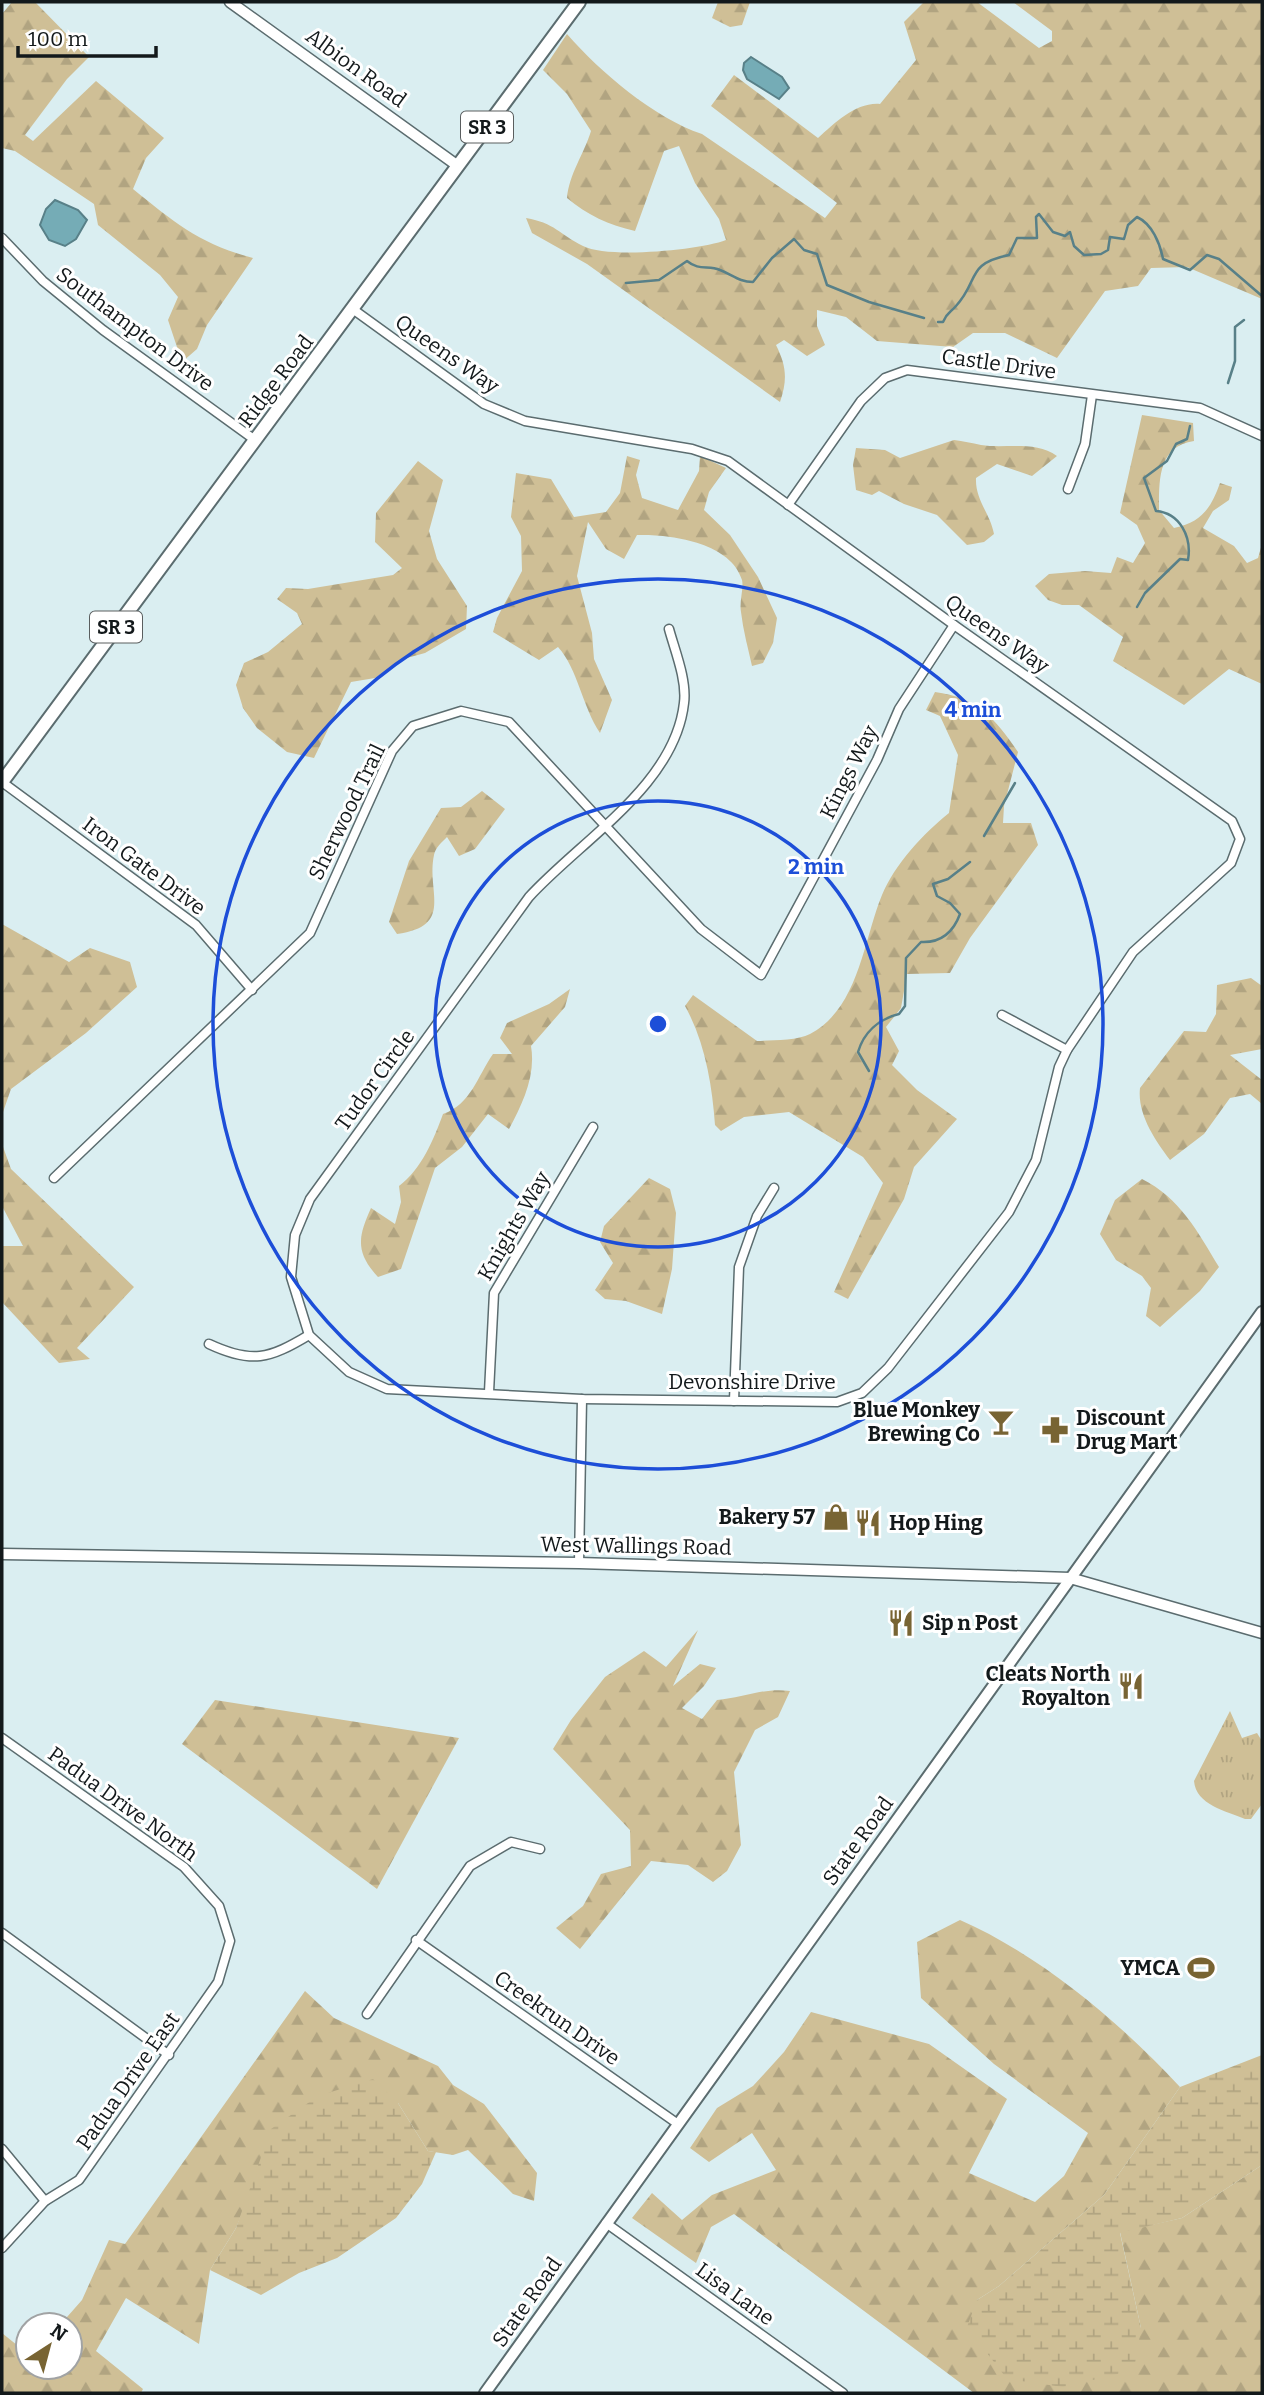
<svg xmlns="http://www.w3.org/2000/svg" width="1264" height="2395" font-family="Bitter,serif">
  <defs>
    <pattern id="grass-tufts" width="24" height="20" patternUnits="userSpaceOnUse" patternTransform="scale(1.75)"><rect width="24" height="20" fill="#cfbf96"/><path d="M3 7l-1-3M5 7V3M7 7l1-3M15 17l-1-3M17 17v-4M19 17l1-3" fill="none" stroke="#b1a481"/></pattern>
    <pattern id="forest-firs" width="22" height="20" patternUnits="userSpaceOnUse" patternTransform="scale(1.75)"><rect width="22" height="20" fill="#cfbf96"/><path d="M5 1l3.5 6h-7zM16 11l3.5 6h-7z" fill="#b1a481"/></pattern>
    <pattern id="wetland-marsh" width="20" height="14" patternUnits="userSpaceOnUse" patternTransform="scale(1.75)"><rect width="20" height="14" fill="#cfbf96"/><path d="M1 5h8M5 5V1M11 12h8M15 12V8" fill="none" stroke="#b1a481"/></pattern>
  </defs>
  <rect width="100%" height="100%" fill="#daeef1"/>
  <path fill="url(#grass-tufts)" d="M1230 1711 1242 1738 1257 1733 1262 1741V1804L1251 1819H1245C1226 1811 1196 1805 1194 1781Z"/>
  <g fill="url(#forest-firs)">
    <path d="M12 2H35L89 57 67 79 25 135 33 141 96 81 164 138 146 158 133 189C175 223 200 244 253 258L207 325 197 349 182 362 168 320 178 297 160 275 98 225 94 204 15 151 2 148V14Z"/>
    <path d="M718 2H750L742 25 730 27 712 18Z"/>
    <path d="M924 2H977L1039 48 1052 41V31L1013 2H1262V299L1187 267 1151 268 1138 286 1105 291 1057 358 1005 333H973L953 347 877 341 846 317 817 310V326L825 345 807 356 784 340 776 345C786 365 788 379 780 402L587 264 532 233 526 218C555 223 559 234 583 246 608 259 700 250 726 240L719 219 695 183 679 146 664 151 635 231C609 225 587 215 567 198 569 174 584 154 591 131L567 94 543 70 567 34C600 72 654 118 702 134L825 218 837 203 711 106 734 75 818 138C835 123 856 102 880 104L916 60 904 22Z"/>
    <path d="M1142 415 1193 423 1194 441C1158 446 1159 480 1159 510L1174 528C1202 522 1211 508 1220 483L1232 487 1229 500 1213 511 1203 528 1234 546 1247 563 1258 558 1262 544V684L1229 669 1184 705 1113 661 1123 637 1079 605H1062L1048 600 1035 586 1049 574 1085 571 1111 573 1117 557 1133 563 1145 543 1137 525 1120 513Z"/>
    <path d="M954 440C963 441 972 443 981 445 1005 449 1035 440 1057 456L1032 476 997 464 976 478C975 500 990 513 994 534L984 542 967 545 937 515 904 504 879 491 872 495 856 490 853 465 856 448 885 450 900 458Z"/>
    <path d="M627 456 640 460 636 475 642 498 678 510 699 471 700 456 726 468 709 492 704 510 730 535 758 577 777 618 773 643 763 663 752 666C748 648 743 630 741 612 739 602 744 588 742 580 731 542 669 534 637 535L624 559 606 549 588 522 577 576 592 633 594 659 612 700 600 733C582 706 578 669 558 647L539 660 493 632 497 618 522 571 521 536 511 517 516 473 551 479 574 517 606 512 620 493Z"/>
    <path d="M418 461 443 480 429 531 437 559 467 606 466 629 425 653 403 659 375 678 351 682 314 758 287 752 257 728 243 708 236 685 244 663 268 652 302 624 297 613 277 599 286 588 308 589 393 575 402 568 375 542 376 513Z"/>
    <path d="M935 692C976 697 996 719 1018 752L1004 806 1003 823H1031L1038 845 970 938 950 973 907 974 901 1008 886 1027 899 1051 892 1065 917 1090 957 1119 914 1167 904 1199 848 1299 834 1292 883 1183 863 1157 789 1112 744 1117 721 1131 715 1125C712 1084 705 1042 685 1006L693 995 757 1041C772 1040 797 1041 810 1034 859 1008 863 941 882 895 895 864 923 834 949 813L958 755 940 716 926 710Z"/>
    <path d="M482 791 505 809 475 849 459 856 447 837C442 842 435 848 434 855 426 892 455 926 397 934L389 922 409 861 441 808 461 807Z"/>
    <path d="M2 924 69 962 90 948 130 962 137 987 86 1033 11 1089 2 1115Z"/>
    <path d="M1251 978 1262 986V1049L1230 1055 1262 1080V1104L1250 1094 1230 1098 1204 1134 1170 1160C1155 1140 1137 1114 1140 1088L1184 1031 1206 1032 1216 1014 1217 985Z"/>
    <path d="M570 989 565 1007 531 1046C536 1075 523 1103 509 1129L488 1114 462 1147 435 1168 401 1269 378 1277C355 1252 358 1237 371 1208L395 1224 401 1202 399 1186C421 1170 434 1139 443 1114 471 1104 477 1077 493 1054H512L500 1038 507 1023 549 1004Z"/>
    <path d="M2 1144 11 1169 134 1287 77 1348 90 1359 59 1363 2 1302V1246H23L2 1206Z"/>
    <path d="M649 1178 670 1189 676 1213 672 1269 662 1314 626 1301 605 1299 595 1290 613 1263 600 1242 604 1226Z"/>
    <path d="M1142 1179C1180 1198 1198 1232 1219 1267L1200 1291 1160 1327 1146 1316 1151 1288 1142 1276 1116 1260 1100 1234 1115 1200Z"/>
    <path d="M698 1630 673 1686 700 1664 716 1668 704 1686 682 1708 702 1719 717 1700C743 1698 765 1687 790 1691L778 1717 755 1730 734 1772 741 1845 727 1871 713 1882 688 1865 651 1861 580 1949 556 1928 583 1906 601 1874 631 1866 630 1830 553 1749 571 1720 605 1677 644 1651 666 1667Z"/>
    <path d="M215 1700 459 1738 377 1889 182 1744Z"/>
    <path d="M960 1920C1040 1955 1121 2023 1180 2087L1104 2195 999 2286 977 2300 1141 2328 1120 2232 1182 2218 1262 2165V2393H974L734 2214 711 2227 696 2263 632 2218 652 2193 682 2220 712 2195 776 2170 752 2133 709 2162 690 2148 717 2108 753 2086 784 2052 811 2012 929 2044 1007 2099 969 2173 1035 2202 1064 2176 1088 2133 994 2064 921 1998 917 1942Z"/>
    <path d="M305 1991 334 2018 438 2066 453 2085 484 2104 537 2173 534 2201 513 2194 468 2150 453 2155 428 2151 398 2103 251 2191 236 2228 210 2270 199 2344 126 2298 96 2351 143 2389 141 2393H2V2333L28 2354V2367H70V2325H60L82 2300 109 2240 125 2244Z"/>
  </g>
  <g fill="url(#wetland-marsh)">
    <path d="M1262 2055V2165L1182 2218 1120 2233 1141 2328 1134 2370 1063 2387 1007 2379 967 2327 977 2300 999 2286 1104 2195 1180 2087Z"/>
    <path d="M373 2079 398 2103 428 2151 436 2152 422 2184 396 2218 337 2258 299 2273 261 2295 210 2270 236 2228 271 2129 318 2096Z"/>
  </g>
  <g fill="#75acb6" stroke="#588088" stroke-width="2">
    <path d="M751 57 782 77 789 88 779 99 747 79 743 70 744 63Z"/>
    <path d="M55 200 78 210 87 220 76 239 65 246 49 240 40 225 46 209Z"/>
  </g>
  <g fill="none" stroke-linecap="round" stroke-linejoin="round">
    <g stroke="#588088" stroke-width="2.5">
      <path d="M626 283 659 280 687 261C699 271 708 265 720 270 733 275 739 282 753 282L772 258 794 239 804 250 817 254 827 285 869 302 924 318"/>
      <path d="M938 322H943C947 312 950 313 956 306 980 280 965 264 1009 255L1017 238H1037L1036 217 1039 214 1053 232 1065 236 1070 232 1074 246 1084 255 1101 254 1108 250 1110 237 1124 239 1128 225 1137 217C1152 224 1160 243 1163 259L1190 270 1207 255 1219 259 1262 296"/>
      <path d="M1228 383 1235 361V327L1244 320"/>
      <path d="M1137 607 1145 593 1180 559 1188 560C1192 537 1180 513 1156 511L1144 478 1167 461 1176 444 1187 439 1190 426"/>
      <path d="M984 836 1015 783"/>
      <path d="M869 1071 858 1052C864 1032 879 1019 899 1014L905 1006 906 958 921 942C941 943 953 933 960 914L950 903 937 896 933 884 948 879 970 862"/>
    </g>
    <defs>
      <g id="minor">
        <path d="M2 238 43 281 103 330 255 440"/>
        <path d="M354 310 484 404 525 421 692 449 728 461 954 625 1232 821 1240 839 1231 863 1133 952 1067 1050 1059 1067 1036 1160 1009 1212 888 1368 862 1393 837 1402 582 1399 387 1389 349 1372 309 1335 291 1277 295 1235 310 1199 529 897C581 840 675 785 684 703 687 680 675 651 669 629"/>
        <path d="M1068 489 1085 444 1092 395"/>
        <path d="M788 505 861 401 885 378 907 370 1200 408 1262 436"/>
        <path d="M2 782 196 925 252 990"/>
        <path d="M1002 1015 1067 1050"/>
        <path d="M54 1178 310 933 392 751 413 726 461 711 509 722 701 929 761 975 877 760 899 709 954 625"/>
        <path d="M209 1344C252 1364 269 1359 309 1335"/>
        <path d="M489 1392 494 1293 593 1127"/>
        <path d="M734 1401 739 1267 757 1216 774 1188"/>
        <path d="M579 1563 582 1399"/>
        <path d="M2 1738 184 1867 219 1906 230 1941 218 1982 79 2180 45 2201 2 2248"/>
        <path d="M2 1933 169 2055"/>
        <path d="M416 1940 678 2124"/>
        <path d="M367 2014 470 1866 511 1842 540 1849"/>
        <path d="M2 2149 45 2201"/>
        <path d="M606 2223 843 2393"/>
      </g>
      <g id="tertiary">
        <path d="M230 2 458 166"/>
        <path d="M2 1554 579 1563 1070 1578 1262 1633"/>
      </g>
      <path id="secondary" d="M485 2393 1262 1312"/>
      <path id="primary" d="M2 782 579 2"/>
    </defs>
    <use href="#minor" stroke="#5b6c6f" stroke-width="11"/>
    <use href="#tertiary" stroke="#5b6c6f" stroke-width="13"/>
    <use href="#secondary" stroke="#5b6c6f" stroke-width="14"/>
    <use href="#primary" stroke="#5b6c6f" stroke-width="16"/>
    <use href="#minor" stroke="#fff" stroke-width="8"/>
    <use href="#tertiary" stroke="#fff" stroke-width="10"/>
    <use href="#secondary" stroke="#fff" stroke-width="10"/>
    <use href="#primary" stroke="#fff" stroke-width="12"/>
  </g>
  <g fill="none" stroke="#1d4ed8" stroke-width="3.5">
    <circle cx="658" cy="1024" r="223"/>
    <circle cx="658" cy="1024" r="445"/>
  </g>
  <defs>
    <symbol id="bar-bare" viewBox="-9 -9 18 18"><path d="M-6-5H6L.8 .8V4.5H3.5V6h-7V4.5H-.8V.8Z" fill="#786433" stroke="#fff" stroke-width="2.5" paint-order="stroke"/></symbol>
    <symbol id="pharmacy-bare" viewBox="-9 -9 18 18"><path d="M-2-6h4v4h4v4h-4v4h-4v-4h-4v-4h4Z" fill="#786433" stroke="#fff" stroke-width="2.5" paint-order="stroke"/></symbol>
    <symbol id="shop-bare" viewBox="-9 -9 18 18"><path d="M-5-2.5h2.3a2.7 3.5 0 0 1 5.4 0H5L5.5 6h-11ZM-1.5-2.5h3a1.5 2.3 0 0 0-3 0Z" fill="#786433" stroke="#fff" stroke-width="2.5" paint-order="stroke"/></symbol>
    <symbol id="restaurant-bare" viewBox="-9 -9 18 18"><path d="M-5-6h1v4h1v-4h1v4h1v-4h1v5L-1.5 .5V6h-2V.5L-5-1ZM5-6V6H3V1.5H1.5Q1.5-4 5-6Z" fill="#786433" stroke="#fff" stroke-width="2.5" paint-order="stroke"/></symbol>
    <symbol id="stadium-bare" viewBox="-9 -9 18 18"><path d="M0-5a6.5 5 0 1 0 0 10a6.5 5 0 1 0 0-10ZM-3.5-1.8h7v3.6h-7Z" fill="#786433" stroke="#fff" stroke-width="2.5" paint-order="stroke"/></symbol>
  </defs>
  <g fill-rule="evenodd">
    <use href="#bar-bare" x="982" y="1403" width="38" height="38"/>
    <use href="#pharmacy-bare" x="1036" y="1411" width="38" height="38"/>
    <use href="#shop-bare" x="817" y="1498" width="38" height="38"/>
    <use href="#restaurant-bare" x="849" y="1504" width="38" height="38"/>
    <use href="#restaurant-bare" x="882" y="1604" width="38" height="38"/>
    <use href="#restaurant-bare" x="1112" y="1667" width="38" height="38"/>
    <use href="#stadium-bare" x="1182" y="1949" width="38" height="38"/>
  </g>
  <g text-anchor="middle" stroke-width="6" stroke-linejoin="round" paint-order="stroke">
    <g fill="#fff" stroke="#5a5e5f" stroke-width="2">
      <rect x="461" y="111.5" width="52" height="31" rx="5"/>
      <rect x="90" y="611.5" width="52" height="31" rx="5"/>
    </g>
    <g font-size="19" font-weight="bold" fill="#13191b">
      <text x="487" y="134">SR 3</text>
      <text x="116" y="634">SR 3</text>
    </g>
    <g font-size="21" fill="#13191b" stroke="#fff">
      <text transform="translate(356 68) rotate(36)" y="7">Albion Road</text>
      <text transform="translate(135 329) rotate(37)" y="7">Southampton Drive</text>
      <text transform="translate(447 354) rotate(35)" y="7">Queens Way</text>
      <text transform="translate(999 364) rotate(8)" y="7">Castle Drive</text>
      <text transform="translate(276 381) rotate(-53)" y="7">Ridge Road</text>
      <text transform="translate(997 634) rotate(35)" y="7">Queens Way</text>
      <text transform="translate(849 772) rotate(-63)" y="7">Kings Way</text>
      <text transform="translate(347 812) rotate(-64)" y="7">Sherwood Trail</text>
      <text transform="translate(144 866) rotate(37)" y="7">Iron Gate Drive</text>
      <text transform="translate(375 1080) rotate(-54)" y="7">Tudor Circle</text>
      <text transform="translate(514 1226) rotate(-60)" y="7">Knights Way</text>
      <text x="752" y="1389">Devonshire Drive</text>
      <text transform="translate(636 1546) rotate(1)" y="7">West Wallings Road</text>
      <text transform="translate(123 1804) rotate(36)" y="7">Padua Drive North</text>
      <text transform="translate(858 1841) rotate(-54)" y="7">State Road</text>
      <text transform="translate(557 2018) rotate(35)" y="7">Creekrun Drive</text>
      <text transform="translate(128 2081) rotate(-55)" y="7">Padua Drive East</text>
      <text transform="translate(735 2294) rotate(36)" y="7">Lisa Lane</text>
      <text transform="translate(527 2302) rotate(-55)" y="7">State Road</text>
    </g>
    <g font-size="21" font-weight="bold" fill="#13191b" stroke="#fff" text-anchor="end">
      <text x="980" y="1417">Blue Monkey<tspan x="980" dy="24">Brewing Co</tspan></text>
      <text x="1076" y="1425" text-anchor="start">Discount<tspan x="1076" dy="24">Drug Mart</tspan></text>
      <text x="815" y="1524">Bakery 57</text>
      <text x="889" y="1530" text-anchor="start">Hop Hing</text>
      <text x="922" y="1630" text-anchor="start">Sip n Post</text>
      <text x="1110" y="1681">Cleats North<tspan x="1110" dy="24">Royalton</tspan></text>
      <text x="1180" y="1975">YMCA</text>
    </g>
  </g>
  <circle cx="658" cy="1024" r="10" fill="#1d4ed8" stroke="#fff" stroke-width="3.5"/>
  <g font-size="21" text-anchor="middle" font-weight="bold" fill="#1d4ed8" stroke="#fff" stroke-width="6" stroke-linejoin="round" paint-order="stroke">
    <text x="973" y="717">4 min</text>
    <text x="816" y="874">2 min</text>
  </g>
  <rect width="1264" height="2395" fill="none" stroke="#13191b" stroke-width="7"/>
  <g transform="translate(49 2346) rotate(36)"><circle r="33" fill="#ffffff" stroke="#a1a3a4" stroke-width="2"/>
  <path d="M0-5L12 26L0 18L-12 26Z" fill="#786433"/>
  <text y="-10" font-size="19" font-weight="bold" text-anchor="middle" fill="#13191b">N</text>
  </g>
  <path d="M18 46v10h138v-10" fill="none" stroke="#13191b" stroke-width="3.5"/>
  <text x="28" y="46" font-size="21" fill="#13191b" stroke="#ffffff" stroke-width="5" paint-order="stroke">100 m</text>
</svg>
